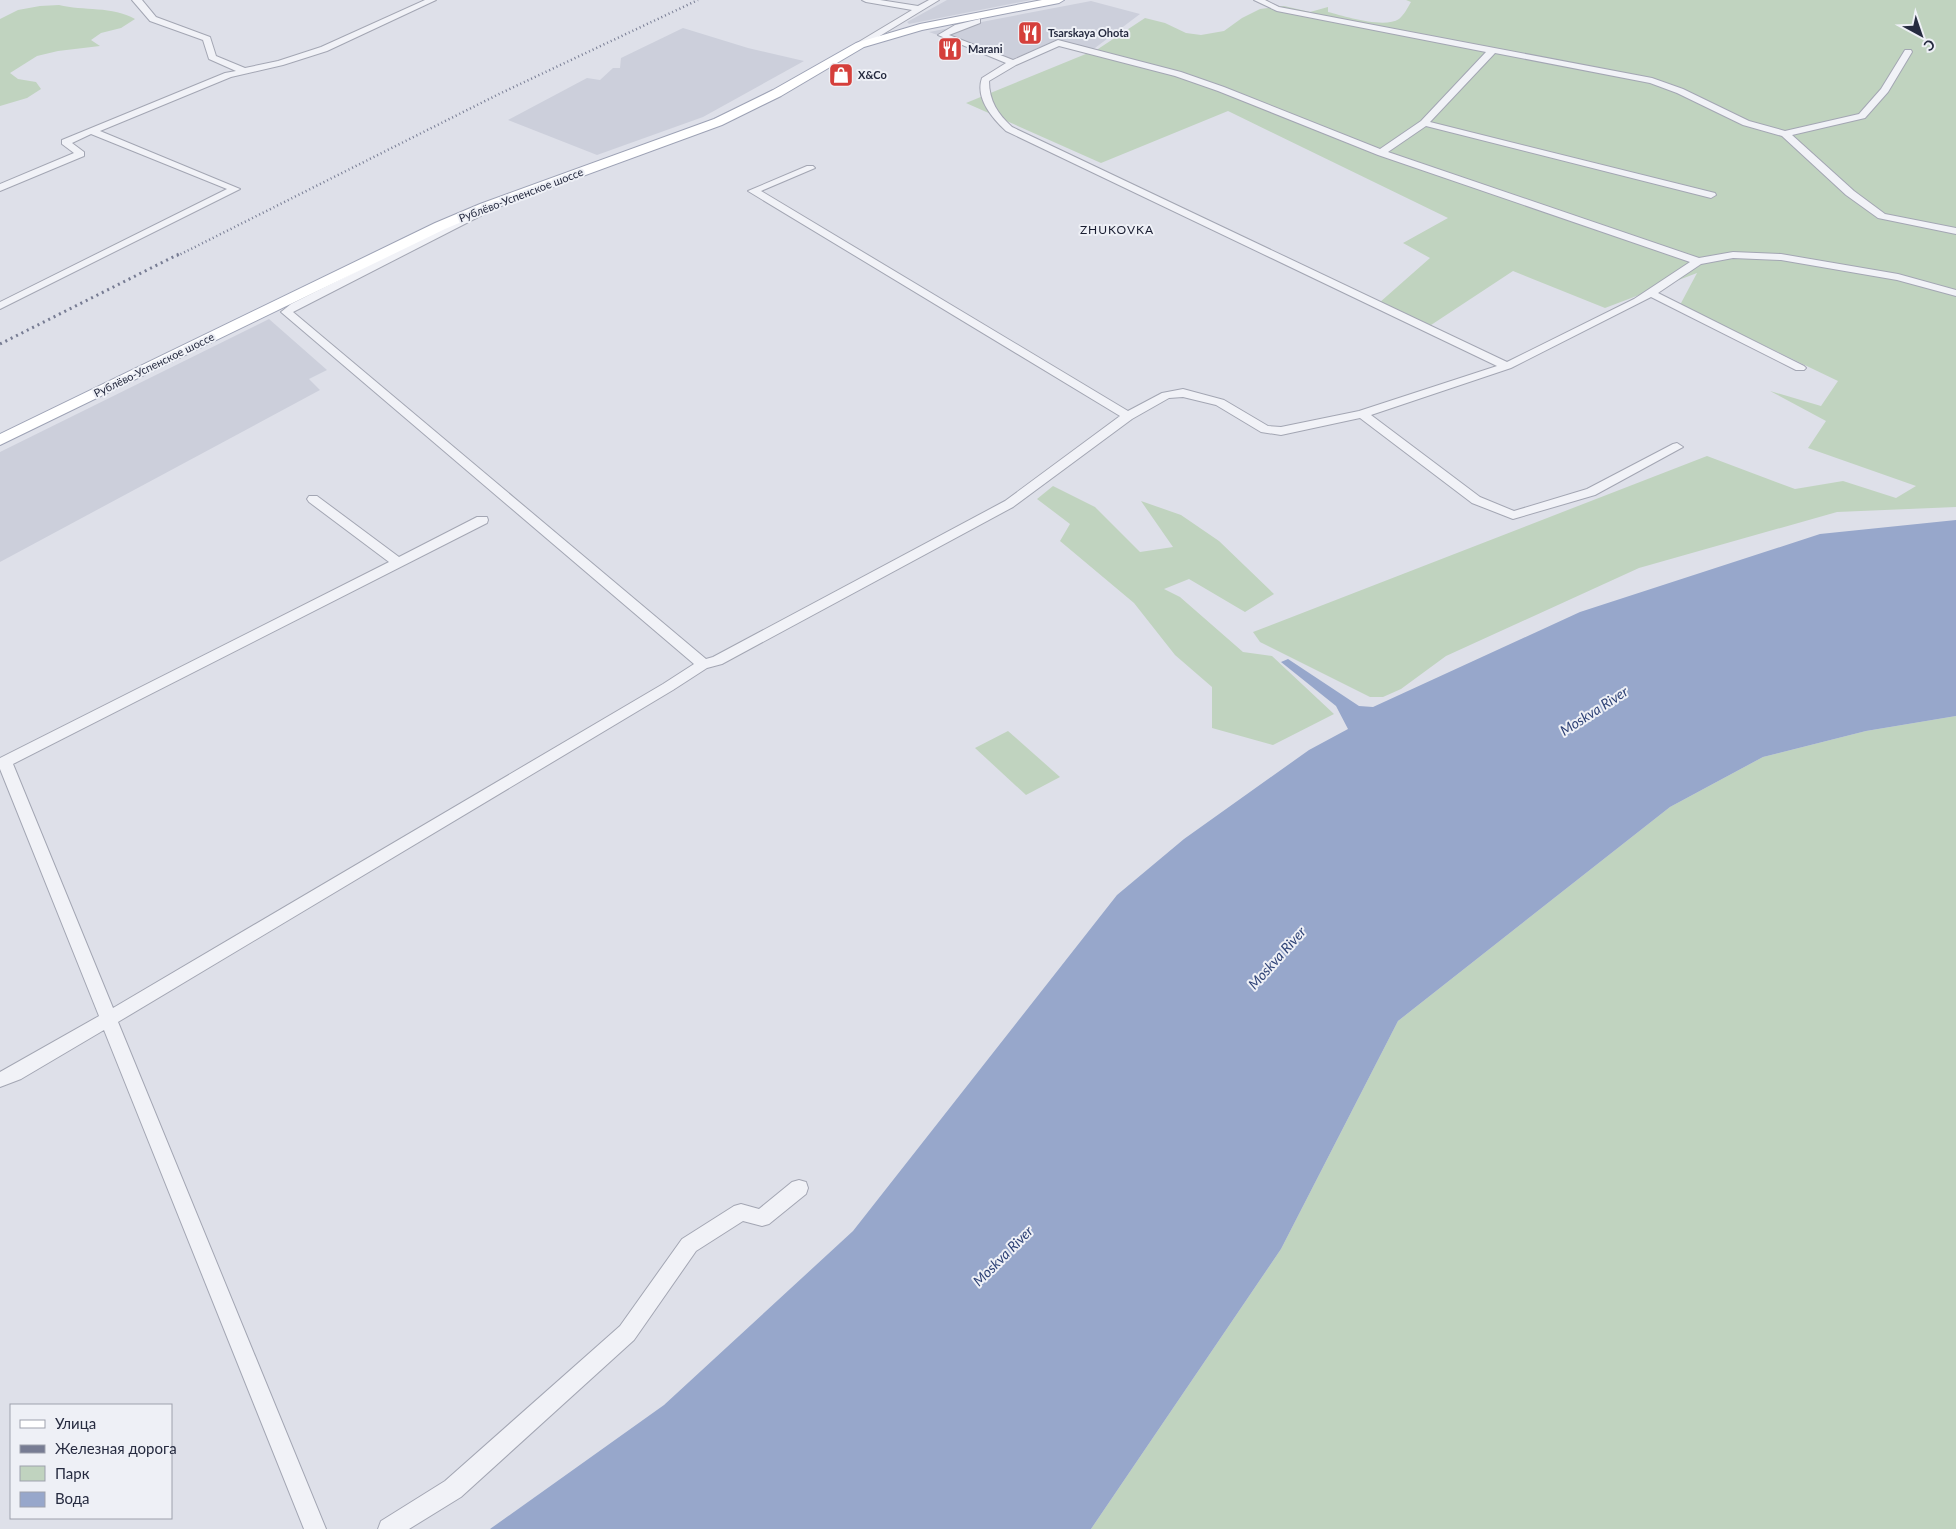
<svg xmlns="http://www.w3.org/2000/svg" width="1956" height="1529" font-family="Lato,sans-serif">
  <rect width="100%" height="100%" fill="#dee0e9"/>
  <g fill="#cccfdb">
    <path d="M947 0H1031L909 24 907 22Z"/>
    <path d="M1091 1 1140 14 1091 51 1056 40 1010 60 929 32Z"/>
    <path d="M683 28 748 48 804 61 703 117 597 155 508 120 587 78 600 80 613 68H620L621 58Z"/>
    <path d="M269 319 327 370 309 379 320 390 0 562V452Z"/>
  </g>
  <g fill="#c0d3bf">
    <path d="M1406 0H1956V507L1837 512 1639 568 1446 656 1401 689 1383 697H1370L1260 642 1253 632 1707 456 1795 489 1843 481 1896 498 1916 486 1808 448 1826 421 1770 391 1821 406 1838 381 1680 305 1697 273 1605 308 1513 271 1428 327 1379 303 1430 258 1403 243 1448 218 1228 111 1101 163 966 103 1098 49 1145 18 1165 23 1186 33 1201 35 1224 31 1242 18 1260 9 1284 6 1310 12 1328 7V12C1344 16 1384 29 1399 19 1404 15 1408 7 1411 2Z"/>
    <path d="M59 5C83 11 113 6 135 19L121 28 101 33 91 40 100 46 58 51 37 56 10 73 18 79 36 82 41 89 27 98 0 106V19L18 10 40 6Z"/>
    <path d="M1053 486 1095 507 1140 552 1173 547 1141 501 1181 515 1219 541 1274 594 1245 612 1189 579 1164 589 1180 597 1243 652 1272 656 1334 714 1273 745 1212 728V687L1175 655 1134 603 1060 541 1070 524 1037 499Z"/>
    <path d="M1956 716V1529H1091L1281 1249 1398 1021 1670 807 1763 757 1866 731Z"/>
    <path d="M1008 731 1060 777 1026 795 975 748Z"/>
  </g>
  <path fill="#97a7cb" d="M1956 520V716L1866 731 1763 757 1670 807 1398 1021 1281 1249 1091 1529H490L664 1405 853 1231 1117 895 1184 839 1309 750 1348 729 1336 706 1281 662 1288 659 1359 706 1373 707 1580 612 1820 534Z"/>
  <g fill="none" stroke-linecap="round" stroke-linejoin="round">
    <defs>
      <g id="minor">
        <path d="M132 0H142L156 17 210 37 216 56 245 68 278 61 321 47 425 0H436L327 51 283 65 231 77 100 131 240 189 0 309V302L227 189 91 134 72 143 84 152V156L0 191V184L74 153 62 144V140L225 73 236 71 209 59 203 40 150 21Z"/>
        <path d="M862 0H880L918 6 929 0H939L860 48 856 45 857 43 912 10 866 2Z"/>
        <path d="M1254 0H1265L1279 7 1652 78 1683 89 1749 121 1785 131 1859 114 1881 89 1905 50H1911L1912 52 1888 92 1865 118 1792 135 1854 191 1885 214 1956 228V234L1878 218 1846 195 1782 136 1743 125 1677 93 1650 83 1495 53 1430 122 1715 193 1716 195 1711 198 1426 126 1388 152 1699 258 1733 252 1781 254 1898 274 1956 290V296L1897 280 1781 260 1733 258 1701 264 1658 293 1804 366 1806 368 1804 370H1796L1651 297 1511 368 1371 415 1480 497 1514 511 1587 489 1673 444 1677 443 1683 447 1595 495 1513 519 1472 503 1360 418 1281 435 1261 432 1216 405 1183 397 1169 398 1132 419 1013 507 722 664 707 668 673 690 118 1022 326 1529H304L104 1030 21 1079 0 1087V1072L99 1016 0 769V758L389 562 309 502 307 499 309 496H317L399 557 477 517H487L488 520 487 523 13 764 113 1008 663 684 694 664 281 312 291 304 481 209 485 208 490 211 293 312 706 659 713 657 1005 501 1120 416 748 191 807 166H813L815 168 761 191 1128 411 1162 393 1183 389 1224 400 1268 426 1281 427 1359 411 1497 366 1006 131C992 118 975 98 982 78L1006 63 938 35 955 25 980 19V23L949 35 1013 60 1058 40 1181 72 1224 87 1380 149 1421 121 1486 52 1277 11ZM1059 46 1175 76 1218 91 1378 155 1690 262 1634 299 1507 362 1012 127C998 114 989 101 989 81L1016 65Z"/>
        <path d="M799 1180 806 1182 808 1188 806 1194 769 1224 762 1226 743 1221 696 1251 634 1340 461 1497 409 1529H378L381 1521 445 1481 620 1326 682 1239 734 1206 741 1204 759 1209 792 1182Z"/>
      </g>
      <path id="major" d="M1042 0H1064L1059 3 922 30 864 47 781 96 722 125 490 210 445 229 0 445V434L435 223 480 204 714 119 773 90 856 43 920 24Z"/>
    </defs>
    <use href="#minor" stroke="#a3a6b3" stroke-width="2"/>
    <use href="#major" stroke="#9da2b5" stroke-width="2"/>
    <use href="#minor" fill="#f1f2f7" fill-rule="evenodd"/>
    <use href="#major" fill="#fff" fill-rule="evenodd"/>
    <path stroke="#777c93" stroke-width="2.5" stroke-dasharray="1 3" stroke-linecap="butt" d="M177 256 499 94 698 0"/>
    <path stroke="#777c93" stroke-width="3" stroke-dasharray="2 4" stroke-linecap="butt" d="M0 344 179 254"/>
  </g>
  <defs>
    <symbol id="restaurant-square" viewBox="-11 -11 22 22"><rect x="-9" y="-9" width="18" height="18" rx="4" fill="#d53f3b" stroke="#eef0f6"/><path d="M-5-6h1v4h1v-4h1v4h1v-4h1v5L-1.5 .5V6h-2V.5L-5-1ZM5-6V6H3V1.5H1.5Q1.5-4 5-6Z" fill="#fff"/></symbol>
    <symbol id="shop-square" viewBox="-11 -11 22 22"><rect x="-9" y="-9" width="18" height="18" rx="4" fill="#d53f3b" stroke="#eef0f6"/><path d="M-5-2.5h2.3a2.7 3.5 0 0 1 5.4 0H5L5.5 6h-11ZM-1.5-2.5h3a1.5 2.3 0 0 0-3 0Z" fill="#fff"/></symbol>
  </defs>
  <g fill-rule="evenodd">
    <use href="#restaurant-square" x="1016" y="19" width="28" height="28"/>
    <use href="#restaurant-square" x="936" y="35" width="28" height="28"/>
    <use href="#shop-square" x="827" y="61" width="28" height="28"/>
  </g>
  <g text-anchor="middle" stroke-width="4" stroke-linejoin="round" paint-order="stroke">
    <g font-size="11" font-weight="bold" fill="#262b40" stroke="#eef0f6" text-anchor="start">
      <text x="1048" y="37">Tsarskaya Ohota</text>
      <text x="968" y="53">Marani</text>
      <text x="858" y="79">X&amp;Co</text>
    </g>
    <g font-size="11" fill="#262b40" stroke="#eef0f6">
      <text transform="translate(521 195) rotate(-21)" y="4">Рублёво-Успенское шоссе</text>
      <text transform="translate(154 365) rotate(-26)" y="4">Рублёво-Успенское шоссе</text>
    </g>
    <g font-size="12" letter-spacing="1" fill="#191d31" stroke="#eef0f6">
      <text x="1117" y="234">ZHUKOVKA</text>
    </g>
    <g font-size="14" font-style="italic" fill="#2e4276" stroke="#eef0f6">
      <text transform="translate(1594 711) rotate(-33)" y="5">Moskva River</text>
      <text transform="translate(1277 958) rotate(-48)" y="5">Moskva River</text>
      <text transform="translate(1003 1256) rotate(-45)" y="5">Moskva River</text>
    </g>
  </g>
  <rect x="10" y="1404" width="162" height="115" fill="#eef0f6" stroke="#9ea1ad"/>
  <rect x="20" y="1420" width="25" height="8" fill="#ffffff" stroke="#9ea1ad"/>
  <text x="55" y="1429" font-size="15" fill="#262b40">Улица</text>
  <rect x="20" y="1445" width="25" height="8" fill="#777c93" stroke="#9ea1ad"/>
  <text x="55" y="1454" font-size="15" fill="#262b40">Железная дорога</text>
  <rect x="20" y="1466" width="25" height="15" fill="#c0d3bf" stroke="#9ea1ad"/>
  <text x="55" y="1479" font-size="15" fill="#262b40">Парк</text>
  <rect x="20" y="1492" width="25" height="15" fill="#97a7cb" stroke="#9ea1ad"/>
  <text x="55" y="1504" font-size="15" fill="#262b40">Вода</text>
  <g transform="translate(1921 35) rotate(140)" stroke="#eef0f6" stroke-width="4" paint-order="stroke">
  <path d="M0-4L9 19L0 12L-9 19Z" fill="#262b40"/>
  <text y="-8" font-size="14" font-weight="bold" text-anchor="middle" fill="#262b40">С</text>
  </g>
</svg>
